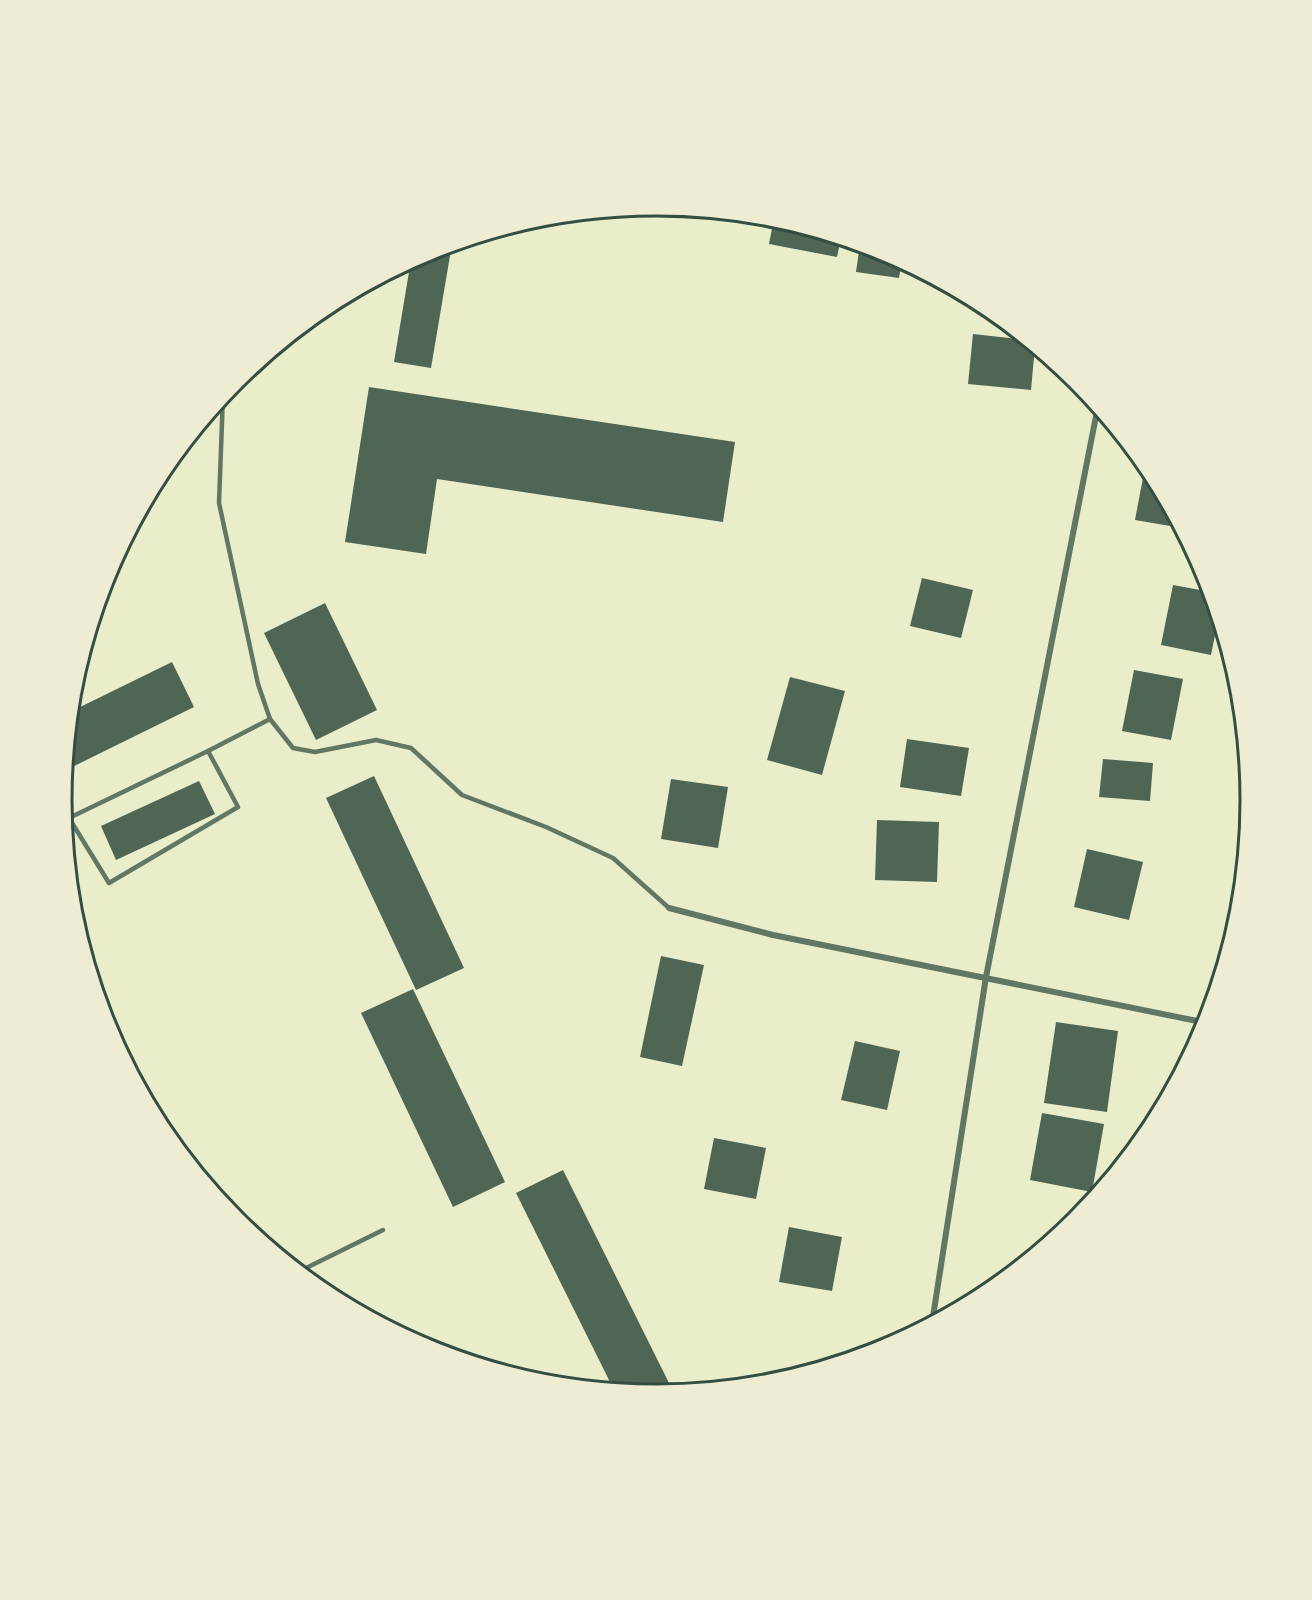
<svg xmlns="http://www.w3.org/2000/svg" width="1312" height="1600" font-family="'Source Serif 4',serif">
  <rect width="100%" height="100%" fill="#e9edc9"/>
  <g fill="#4f6655">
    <path d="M774 218 841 238 837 257 769 244Z"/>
    <path d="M452 244 431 368 394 362 411 260 429 251Z"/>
    <path d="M860 244 884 251 902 260 899 278 856 272Z"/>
    <path d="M973 334 1028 340 1035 346 1031 390 968 384Z"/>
    <path d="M369 387 735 442 723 522 437 479 426 554 345 542Z"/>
    <path d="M1145 467 1150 470 1182 528 1135 520Z"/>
    <path d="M922 578 973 590 961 638 910 626Z"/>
    <path d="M1173 585 1211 592 1219 616 1211 655 1161 645Z"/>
    <path d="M325 603 377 710 316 740 264 633Z"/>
    <path d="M172 662 194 707 64 771 70 712Z"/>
    <path d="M1134 670 1183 679 1171 740 1122 731Z"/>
    <path d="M790 677 845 691 822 775 767 760Z"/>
    <path d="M907 739 969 748 961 796 900 787Z"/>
    <path d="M1103 759 1153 763 1150 801 1099 797Z"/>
    <path d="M374 776 464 968 416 990 326 798Z"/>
    <path d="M671 779 728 787 718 848 661 839Z"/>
    <path d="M199 781 215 814 116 860 101 826Z"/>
    <path d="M877 820 939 822 937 882 875 880Z"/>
    <path d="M1087 849 1143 862 1129 920 1074 907Z"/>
    <path d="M661 956 704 965 682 1066 640 1057Z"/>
    <path d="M413 989 505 1182 453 1207 361 1013Z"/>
    <path d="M99 1002 147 1099 145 1100 107 1027Z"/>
    <path d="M1056 1022 1118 1031 1107 1112 1044 1103Z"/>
    <path d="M855 1041 900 1051 887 1110 841 1100Z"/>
    <path d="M1042 1113 1104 1124 1092 1192 1030 1180Z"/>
    <path d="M714 1138 766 1148 756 1199 704 1189Z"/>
    <path d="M563 1170 674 1393 656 1394 614 1390 516 1193Z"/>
    <path d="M789 1227 842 1237 832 1291 779 1282Z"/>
  </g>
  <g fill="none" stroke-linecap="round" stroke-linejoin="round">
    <g stroke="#617663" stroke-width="4.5">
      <path d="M223 395 219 503 258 684 270 719 293 748 315 752 376 740 411 748 462 795 546 827 613 858 669 908"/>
      <path d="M208 751 270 719"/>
      <path d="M63 820 69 818 208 751 238 807 109 883 69 818"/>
      <path d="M298 1272 383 1230"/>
    </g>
    <g stroke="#617663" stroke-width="6">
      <path d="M669 908 773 935 1207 1023"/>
      <path d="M932 1323 986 977 1098 406"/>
    </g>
  </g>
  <path d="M0 0H1312V1600H0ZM72 800a584 584 0 1 1 1168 0a584 584 0 1 1-1168 0Z" fill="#eeecd3" fill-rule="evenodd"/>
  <path fill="none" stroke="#344e41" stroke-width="3" d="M72 800a584 584 0 1 1 1168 0a584 584 0 1 1-1168 0Z"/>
</svg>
